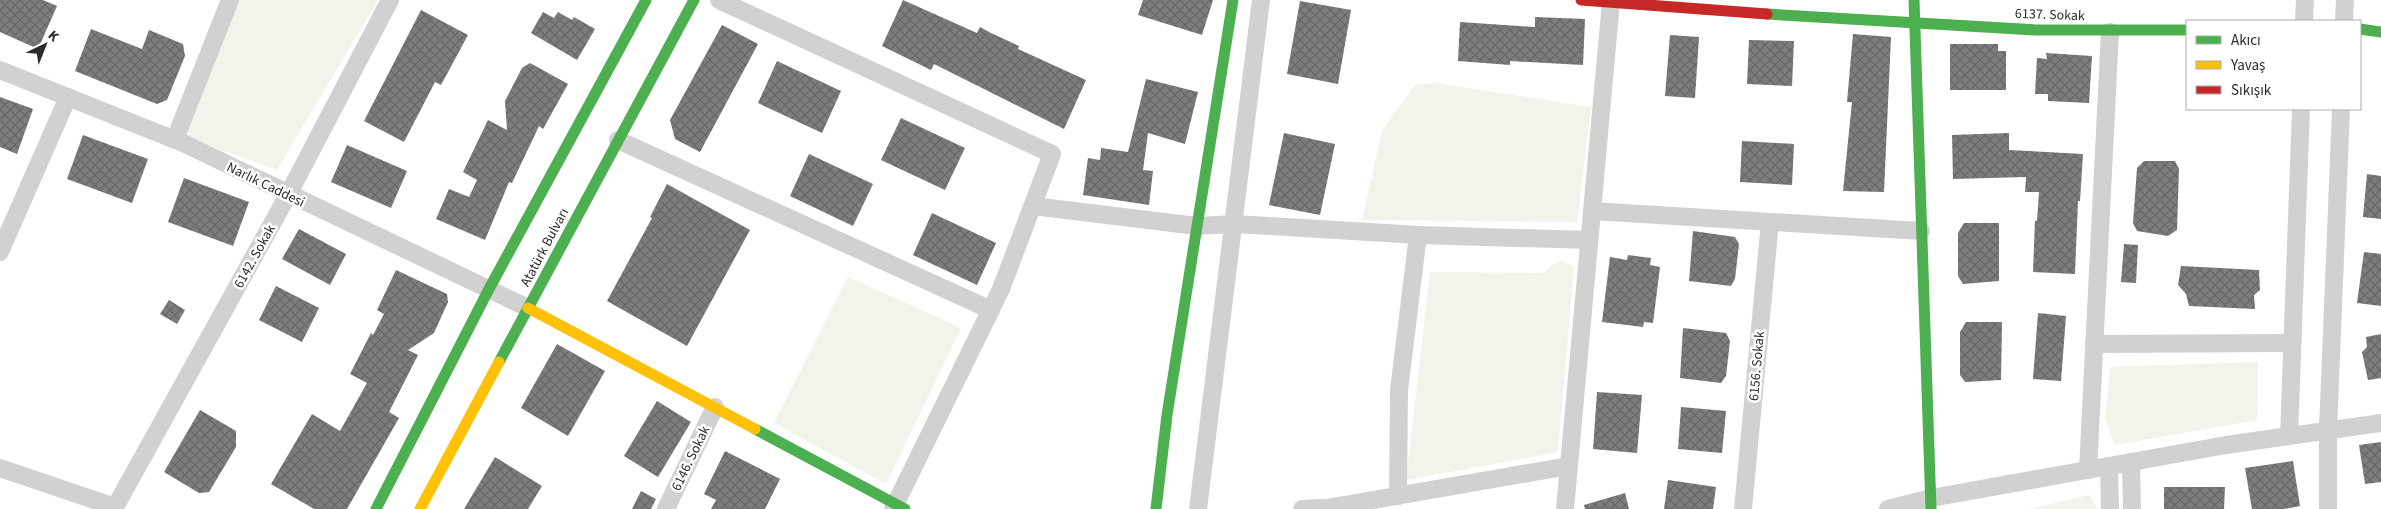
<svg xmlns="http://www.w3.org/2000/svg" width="2381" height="509" font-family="'Source Sans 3',sans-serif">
  <defs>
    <pattern id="building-cross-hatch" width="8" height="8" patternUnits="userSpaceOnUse" patternTransform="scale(1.25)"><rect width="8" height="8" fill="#7d7d7d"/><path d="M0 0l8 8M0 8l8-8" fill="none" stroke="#676767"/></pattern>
  </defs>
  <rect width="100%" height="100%" fill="#fff"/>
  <g fill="#f0f4ea">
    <path d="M235 0H378L277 170 183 136Z"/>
    <path d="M1436 83 1591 107 1577 222 1362 220 1382 131 1415 85Z"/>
    <path d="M1561 261 1574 267 1558 452 1406 480 1430 272 1543 273 1554 264Z"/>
    <path d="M848 277 961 328 886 484 774 423Z"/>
    <path d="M2258 362 2257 420 2115 445 2105 419 2110 367Z"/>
    <path d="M2089 495 2098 509H2030Z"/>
  </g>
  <g fill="url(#building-cross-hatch)">
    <path d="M0 0H43L57 6 38 49 0 32Z"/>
    <path d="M903 0 977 33 980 27 991 33 1019 46 1018 49 1086 80 1064 129 934 64 931 70 882 46Z"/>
    <path d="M1143 0H1213L1202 35 1138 15Z"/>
    <path d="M1300 1 1351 10 1338 84 1287 74Z"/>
    <path d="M421 10 468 35 441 85 435 82 404 142 364 121Z"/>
    <path d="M543 12 554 18 558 12 572 20 574 17 595 29 577 60 531 33Z"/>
    <path d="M1535 17 1585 19 1583 65 1510 61V65L1458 61 1460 22 1535 27Z"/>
    <path d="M722 25 758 44 700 152 675 139 670 120Z"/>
    <path d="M91 29 142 49 149 30 183 44 185 56 167 100 157 104 75 71Z"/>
    <path d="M1853 34 1891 37 1884 192 1843 191 1852 102H1847Z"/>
    <path d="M1670 35 1699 37 1695 98 1665 96Z"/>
    <path d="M1749 40 1794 41 1792 86 1747 84Z"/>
    <path d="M1950 44H1998V51H2006V90H1950Z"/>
    <path d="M2046 53 2092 56 2089 103 2048 101V94H2035L2037 58 2047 59Z"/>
    <path d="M777 61 841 91 822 133 758 103Z"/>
    <path d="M530 63 568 84 543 129 539 126 512 183 509 182 485 240 436 219 449 189 469 197 477 180 463 172 488 120 507 130 505 101 522 68Z"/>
    <path d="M1146 79 1198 92 1185 144 1148 133 1143 170 1153 171 1149 205 1083 195 1088 158 1100 160 1101 148 1128 152Z"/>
    <path d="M0 97 33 109 17 154 0 147Z"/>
    <path d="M901 118 965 148 945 190 881 160Z"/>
    <path d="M1284 133 1335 144 1320 215 1269 205Z"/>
    <path d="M2009 133V150L2083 154 2080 201H2078L2075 274 2033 272 2035 220 2037 221 2039 192H2025L2026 177 1953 179 1952 135Z"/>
    <path d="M83 135 148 159 132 203 67 179Z"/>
    <path d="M1742 141 1794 144 1792 185 1740 182Z"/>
    <path d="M347 145 407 171 391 208 331 182Z"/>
    <path d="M809 154 873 184 853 226 790 196Z"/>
    <path d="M2144 161H2175L2179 169 2177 230 2168 236 2137 231 2133 223 2137 168Z"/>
    <path d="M2367 174 2381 176V219L2363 217Z"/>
    <path d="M184 178 249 202 233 246 168 222Z"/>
    <path d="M667 184 750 230 687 346 607 301 652 218 650 217Z"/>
    <path d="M932 213 996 243 977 285 913 255Z"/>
    <path d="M1964 223H1999V281L1963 284 1958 276V233Z"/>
    <path d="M299 229 346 254 330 285 282 259Z"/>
    <path d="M1693 231 1735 237 1739 244 1735 279 1731 286 1689 281Z"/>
    <path d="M2124 244 2138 245 2136 283 2121 282Z"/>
    <path d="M2364 252 2381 254V306L2357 303Z"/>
    <path d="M1628 255 1651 258 1650 265 1660 267 1653 323 1644 322 1643 327 1602 322 1610 257 1627 260Z"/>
    <path d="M2181 266 2259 270 2260 290 2254 295 2255 309 2189 306 2186 294 2178 285Z"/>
    <path d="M396 270 447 294 448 302 434 333 408 350 418 355 389 412 399 418 347 509H314L271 484 312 414 340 431 367 383 350 374 371 333 373 335 384 314 377 310Z"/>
    <path d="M276 286 319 308 302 342 259 320Z"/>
    <path d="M169 300 185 310 177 324 160 314Z"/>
    <path d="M2038 313 2066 316 2061 381 2033 379Z"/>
    <path d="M1966 322H2002L2001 380 1965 382 1960 375V332Z"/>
    <path d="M1683 328 1726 333 1730 341 1726 376 1721 383 1680 378Z"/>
    <path d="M2381 334V378L2368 380 2362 352 2367 347 2366 337Z"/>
    <path d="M557 344 605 371 568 436 521 408Z"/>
    <path d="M1597 392 1642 395 1637 453 1593 449Z"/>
    <path d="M657 401 691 422 658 477 624 456Z"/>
    <path d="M1681 407 1726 411 1722 453 1678 449Z"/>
    <path d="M200 410 236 431V447L209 492 199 493 164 472Z"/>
    <path d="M2381 442V482L2365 484 2359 445Z"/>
    <path d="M725 451 780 479 765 509H711L716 500 704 494Z"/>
    <path d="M495 457 542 486 528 509H464Z"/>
    <path d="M2293 461 2300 506 2284 509H2252L2245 468Z"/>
    <path d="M1668 480 1716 487 1713 509H1664Z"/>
    <path d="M2164 487H2225L2224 509H2164Z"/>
    <path d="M641 491 656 499 651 509H632Z"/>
    <path d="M1625 493 1629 509H1585L1584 505Z"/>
  </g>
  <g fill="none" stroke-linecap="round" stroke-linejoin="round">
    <g stroke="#d1d1d1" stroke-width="18">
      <path d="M719 0 1052 154 1001 289 893 509"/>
      <path d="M2304 21 2305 0"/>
      <path d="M2344 21 2345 0"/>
      <path d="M0 70 183 143 528 308"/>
      <path d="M175 139 230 0"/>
      <path d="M618 140 991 310"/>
      <path d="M1033 206 1197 226 1235 224 1418 235 1589 240"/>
      <path d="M1592 211 1921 231"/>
      <path d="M0 252 68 97"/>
      <path d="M2094 344 2292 343"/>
      <path d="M2289 436 2301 109"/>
      <path d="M2131 462 2132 509"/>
      <path d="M2109 466 2110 509"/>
      <path d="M0 468 115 507"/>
      <path d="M2088 470 2110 32"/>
      <path d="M1398 496 1399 390 1418 235"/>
      <path d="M114 509 288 195 390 0"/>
      <path d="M666 509 715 407"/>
      <path d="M1198 509 1261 0"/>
      <path d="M1302 509 1322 508"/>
      <path d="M1321 509 1569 466"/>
      <path d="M1565 509 1611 2"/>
      <path d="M1743 509 1770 222"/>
      <path d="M1888 509 1931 498 2226 445 2381 423"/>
      <path d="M2328 509V430L2341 109"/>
    </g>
    <g stroke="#4caf50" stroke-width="11">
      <path d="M1914 0 1931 509"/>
      <path d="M1767 14 2036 30H2187"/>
      <path d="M2360 29 2381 32"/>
      <path d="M499 362 694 0"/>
      <path d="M755 429 905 509"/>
      <path d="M376 509 489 289 646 0"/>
      <path d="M1156 509 1167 415 1233 0"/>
    </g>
    <g stroke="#ffc107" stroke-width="11">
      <path d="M528 308 755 429"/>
      <path d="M420 509 499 362"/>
    </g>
    <path stroke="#c62828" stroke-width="11" d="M1581 0 1767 14"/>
  </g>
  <g text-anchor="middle" stroke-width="5" stroke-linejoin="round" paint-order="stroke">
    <g font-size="14" fill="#2c2c2c" stroke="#fff">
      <text transform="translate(2050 14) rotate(2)" y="5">6137. Sokak</text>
      <text transform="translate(266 184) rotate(26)" y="5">Narlık Caddesi</text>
      <text transform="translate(544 247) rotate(-62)" y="5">Atatürk Bulvarı</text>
      <text transform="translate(254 256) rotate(-61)" y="5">6142. Sokak</text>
      <text transform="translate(1756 366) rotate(-85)" y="5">6156. Sokak</text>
      <text transform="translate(690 458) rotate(-64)" y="5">6146. Sokak</text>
    </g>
  </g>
  <rect x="2186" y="20" width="175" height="90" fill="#ffffff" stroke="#ababab"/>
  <rect x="2196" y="36" width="25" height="8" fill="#4caf50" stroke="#ababab"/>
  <text x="2231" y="45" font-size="15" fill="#2c2c2c">Akıcı</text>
  <rect x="2196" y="61" width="25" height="8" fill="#ffc107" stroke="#ababab"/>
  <text x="2231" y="70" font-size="15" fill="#2c2c2c">Yavaş</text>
  <rect x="2196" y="86" width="25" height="8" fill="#c62828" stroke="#ababab"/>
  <text x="2231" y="95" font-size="15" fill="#2c2c2c">Sıkışık</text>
  <g transform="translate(45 45) rotate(43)" stroke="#ffffff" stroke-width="4" paint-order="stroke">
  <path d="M0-4L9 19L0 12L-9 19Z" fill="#2c2c2c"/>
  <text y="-8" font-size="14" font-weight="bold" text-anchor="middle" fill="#2c2c2c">K</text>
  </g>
</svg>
